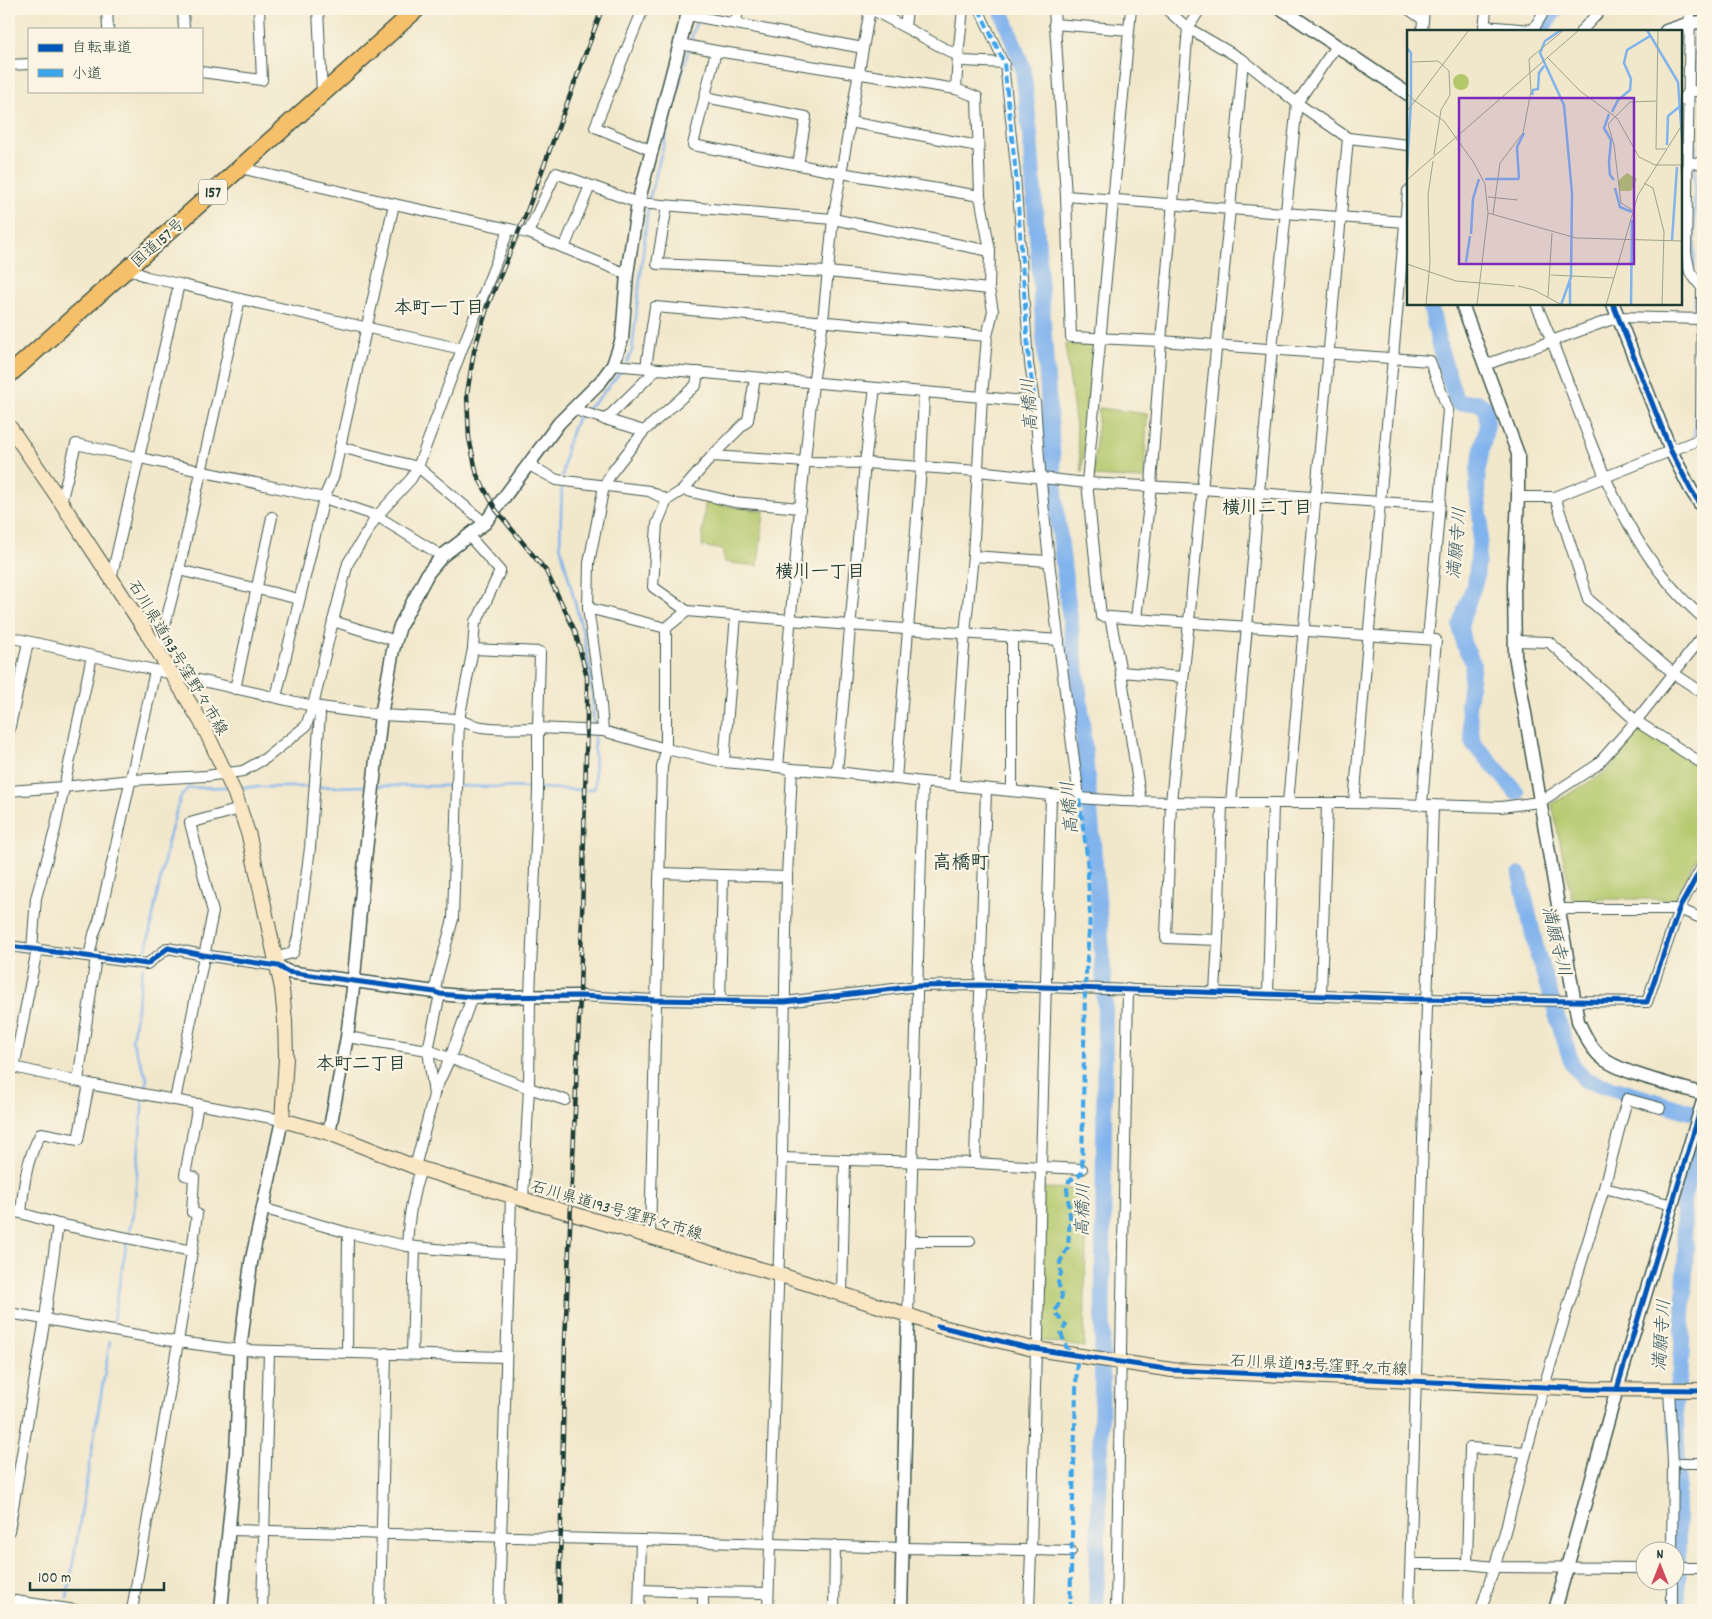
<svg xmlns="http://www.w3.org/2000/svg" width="1712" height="1619" font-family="Dekko,'Klee One',sans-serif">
  <rect width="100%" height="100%" fill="#fcf5e5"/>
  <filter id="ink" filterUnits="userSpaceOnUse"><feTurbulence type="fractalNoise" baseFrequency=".02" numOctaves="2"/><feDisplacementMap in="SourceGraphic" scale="10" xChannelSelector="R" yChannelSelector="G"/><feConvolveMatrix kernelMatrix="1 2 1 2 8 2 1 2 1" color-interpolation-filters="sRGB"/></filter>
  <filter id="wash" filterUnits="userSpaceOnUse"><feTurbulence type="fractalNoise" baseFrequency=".0096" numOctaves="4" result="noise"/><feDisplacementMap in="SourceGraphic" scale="20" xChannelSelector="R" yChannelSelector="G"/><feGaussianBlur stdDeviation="1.12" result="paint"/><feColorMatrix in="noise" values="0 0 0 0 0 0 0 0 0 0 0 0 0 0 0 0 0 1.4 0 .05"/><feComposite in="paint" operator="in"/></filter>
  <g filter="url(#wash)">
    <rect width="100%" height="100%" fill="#f1e7cb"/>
    <g fill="#b4c86c" stroke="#6a8250">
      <path d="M1065 344H1093L1082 473Z"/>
      <path d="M1099 408 1147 414 1144 479 1093 476Z"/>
      <path d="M705 503 764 511 758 566 725 562 722 550 702 546Z"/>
      <path d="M1640 730 1703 768V847L1675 899H1572L1552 804 1606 772Z"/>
      <path d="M1041 1188 1087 1189 1084 1347 1038 1340Z"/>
    </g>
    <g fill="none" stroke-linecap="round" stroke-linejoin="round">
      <g stroke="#81b3ed" stroke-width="2.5">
        <path d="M1695 14V9"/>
        <path d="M690 43 697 19"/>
        <path d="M1695 85V35"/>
        <path d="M1695 160V95"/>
        <path d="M649 200 689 48"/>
        <path d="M1694 267 1695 168"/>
        <path d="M1695 311V294"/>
        <path d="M627 362 632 351 648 208"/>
        <path d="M586 410 598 399 623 369"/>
        <path d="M1693 436 1695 434V324"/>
        <path d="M562 478 567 446 577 418 581 415"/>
        <path d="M562 484 560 545 584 637 591 676 594 727"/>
        <path d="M378 786H455"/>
        <path d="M460 786 535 788"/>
        <path d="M238 787H312"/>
        <path d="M318 787 370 786"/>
        <path d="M540 788 583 790"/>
        <path d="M587 790 595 788 594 733"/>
        <path d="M144 961 168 841 180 798 188 788 227 787"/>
        <path d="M143 967 132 1041 147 1078 145 1092"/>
        <path d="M128 1236 134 1210 143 1097"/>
        <path d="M113 1321 127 1241"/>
        <path d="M67 1598 110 1341"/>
      </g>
      <g stroke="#81b3ed" stroke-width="16">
        <path d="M1001 9 1023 69 1030 135 1056 506 1080 699 1100 921 1105 1005 1102 1387 1096 1610"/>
        <path d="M1540 31 1556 9"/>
        <path d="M1430 304 1440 349 1456 400 1458 403 1477 402 1486 408 1487 424 1478 469 1477 491 1481 522 1476 579 1460 625 1463 643 1473 663 1468 706 1473 744 1488 759 1517 793"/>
        <path d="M1520 875 1537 953 1572 1064 1585 1080 1690 1112"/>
        <path d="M1678 1610V1464L1675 1402 1681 1368 1686 1246 1684 1232 1683 1200 1703 1125"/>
      </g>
    </g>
  </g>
  <g filter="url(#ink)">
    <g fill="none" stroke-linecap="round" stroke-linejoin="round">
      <defs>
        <path id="pedestrian" d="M979 9 1004 63 1016 175 1029 363 1035 402"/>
        <g id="minor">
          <path d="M107 9 108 29"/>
          <path d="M183 9 184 29"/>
          <path d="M318 9 322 93"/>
          <path d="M643 9 595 127 653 151"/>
          <path d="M871 9 958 56 956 89 977 97 980 196 990 251 989 289 993 311 987 336 982 397 1035 402C1043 535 1062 666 1079 798"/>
          <path d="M963 9 958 56 963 61 1004 63"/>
          <path d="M1054 9 1066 196 1071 337 1161 341 1430 361 1448 410 1428 639"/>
          <path d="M1131 9 1087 483 1101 616 1110 617 1121 672 1141 802"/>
          <path d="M1166 9 1188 28 1243 60 1297 103 1348 138 1288 803"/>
          <path d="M1200 9 1188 28 1161 341 1151 486 1136 619 1436 640 1422 804"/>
          <path d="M1408 9 1423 19"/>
          <path d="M1690 9 1686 253 1690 272 1702 288 1701 438"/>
          <path d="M688 15 863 48"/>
          <path d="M736 24 738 9"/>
          <path d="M1054 24 1129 30"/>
          <path d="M1484 26 1533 30 1542 15 1543 9"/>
          <path d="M905 27 907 9"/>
          <path d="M1422 31 1424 9"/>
          <path d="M1484 31 1486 9"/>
          <path d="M1581 31 1602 9"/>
          <path d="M680 44 716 51 956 89"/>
          <path d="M716 51 693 145 841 173 980 196"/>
          <path d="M1243 60 1230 209 1406 222"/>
          <path d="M9 65 29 64"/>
          <path d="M201 72 262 80 259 9"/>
          <path d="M705 97 806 117 798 165"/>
          <path d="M1681 100 1689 91H1703"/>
          <path d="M850 122 978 146"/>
          <path d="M1348 138 1408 145"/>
          <path d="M1688 162 1703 164"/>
          <path d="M240 168 394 204 528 233 556 173 638 203 833 219 990 251"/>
          <path d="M1408 191 1380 502 1439 506"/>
          <path d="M1066 196 1230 209 1171 802 1166 938 1218 940 1215 992"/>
          <path d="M394 204 340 447 418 467 485 523"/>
          <path d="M667 206 657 264 828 272 989 289"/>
          <path d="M528 233 564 248 590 186"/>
          <path d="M564 248 627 274"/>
          <path d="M127 268 147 277 179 284"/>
          <path d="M1536 304C1586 413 1608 536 1703 618"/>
          <path d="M613 365 982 397 973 556 965 633 954 785"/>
          <path d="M1485 365 1618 317 1703 319"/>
          <path d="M646 367 655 307 987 336"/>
          <path d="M875 388 865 463 978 471 1087 483 1201 489 1380 502 1354 803 1501 807 1540 802 1597 765 1636 721 1703 764"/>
          <path d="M572 409 644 431"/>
          <path d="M605 420 657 369"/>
          <path d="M712 456 748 420 755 378"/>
          <path d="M529 465 557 480 649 491 667 500"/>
          <path d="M683 490 734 502 800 508"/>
          <path d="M1518 497H1555L1588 599 1673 673 1703 693"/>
          <path d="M1555 497 1703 438"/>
          <path d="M61 502 76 444 324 498 377 516 442 556"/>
          <path d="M973 556 1048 561"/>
          <path d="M179 570 299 599"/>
          <path d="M111 579 179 284 240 299 462 349"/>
          <path d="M588 608 589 563 604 486 612 472 644 431 696 385 698 372"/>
          <path d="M687 611 849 625 1059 640"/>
          <path d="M1110 617 1136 619"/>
          <path d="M333 621 348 563 377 516 411 479 418 467 462 349 509 229"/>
          <path d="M666 628V749L724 762 778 767"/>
          <path d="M9 637 313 706 381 715 459 719C478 732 516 728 538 728V791L530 996 529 1088 523 1200"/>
          <path d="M1012 637V791"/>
          <path d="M1514 641 1549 642 1636 721 1703 636"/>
          <path d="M473 649 540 652 538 728 603 731 600 692 588 608 666 628 687 611 653 587 657 524 667 500 683 490 712 456 806 462 865 463 837 772 792 769"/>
          <path d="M158 652 179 570 240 299"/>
          <path d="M1121 672 1183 677"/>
          <path d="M235 689 272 517"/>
          <path d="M276 697 324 498 334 475 340 447"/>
          <path d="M9 731 28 642"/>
          <path d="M603 731 666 749 662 767 650 1236"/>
          <path d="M724 762 736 615"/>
          <path d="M837 772 923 782"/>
          <path d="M896 779 921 468 924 393"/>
          <path d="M986 789 975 1163 1041 1167 1038 1340 1036 1349 1031 1550 1071 1551"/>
          <path d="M9 791 63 787 132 780 206 776 243 771 266 758 306 726 313 706 333 621 396 641"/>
          <path d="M1051 795 1041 1167 1082 1169"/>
          <path d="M1231 803 1272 349 1297 103 1336 46"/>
          <path d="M660 873 787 877"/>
          <path d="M1560 909H1679L1703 919"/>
          <path d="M1218 940 1222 803"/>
          <path d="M9 946 147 964 168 948 203 955 278 966"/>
          <path d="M32 949 36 898 55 830 92 656"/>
          <path d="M89 956 94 934 99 921 155 671"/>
          <path d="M277 957 293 953 298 937 310 848 320 714 313 706"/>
          <path d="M435 992 437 978 453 919 459 719 473 649 475 621 478 619 500 571 469 536"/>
          <path d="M1268 994 1273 803"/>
          <path d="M1321 995 1327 804"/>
          <path d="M580 996 655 1000 785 1002 918 986 980 985 1416 999 1647 1002 1679 909 1703 865"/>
          <path d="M720 1001 723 875"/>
          <path d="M347 1037 428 1050 529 1088 565 1100"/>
          <path d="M9 1066 89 1084 282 1120"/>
          <path d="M14 1068 37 949"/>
          <path d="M78 1081 96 957"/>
          <path d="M434 1093 450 1058 472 997"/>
          <path d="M175 1100 213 912 190 823 240 809"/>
          <path d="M782 1158 845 1160 842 1294"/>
          <path d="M845 1160 975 1163"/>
          <path d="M415 1167 434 1095 428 1050 440 994"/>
          <path d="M421 1169C413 1192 408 1221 407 1246L446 1250 508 1253"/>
          <path d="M1604 1188 1627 1099 1660 1108"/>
          <path d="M262 1208 348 1233 407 1246"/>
          <path d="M9 1211 21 1213 58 1224 192 1251 178 1342 132 1610"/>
          <path d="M21 1213C24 1183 26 1160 41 1133L78 1140 89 1084"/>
          <path d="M910 1241H970"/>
          <path d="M192 1251 197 1214 192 1212 194 1177 185 1175 198 1104"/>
          <path d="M9 1313 178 1342 240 1350 505 1357"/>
          <path d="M908 1315 923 782 1079 798 1122 801 1222 803H1354"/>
          <path d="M347 1352 348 1233"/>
          <path d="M412 1354 415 1247"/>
          <path d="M1669 1390 1673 1463 1672 1552"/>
          <path d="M1683 1463H1703"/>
          <path d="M228 1530 641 1540"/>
          <path d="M9 1531 45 1318 58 1224"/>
          <path d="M1411 1564H1467L1494 1567 1644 1568"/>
          <path d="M1467 1564 1470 1448 1526 1452"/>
          <path d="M1674 1568H1703"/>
          <path d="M640 1590 703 1592"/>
          <path d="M9 1600 75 1610"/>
          <path d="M262 1610 269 1352"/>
          <path d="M380 1610 386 1353"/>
          <path d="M499 1610 511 1196"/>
          <path d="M639 1610 641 1540 903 1548 1031 1550 1029 1610"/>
          <path d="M703 1610V1592L768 1593"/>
          <path d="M768 1610 782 1158 787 877 792 769 778 767 800 508 813 383 823 321 833 219 870 9"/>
          <path d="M834 1610 835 1545"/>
          <path d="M1116 1610 1128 989"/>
          <path d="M1409 1610 1433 805"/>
          <path d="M1481 1610 1503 1539 1544 1386 1604 1188 1673 1205"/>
          <path d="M1672 1610V1582"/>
        </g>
        <g id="tertiary">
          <path d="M1282 9 1408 94"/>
          <path d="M1666 31 1690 23 1703 22"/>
          <path d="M1462 304 1518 454V497L1514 585 1515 655 1578 1021C1584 1034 1590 1047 1601 1057 1619 1073 1678 1086 1703 1094"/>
          <path d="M1613 304 1671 451 1691 490 1703 508"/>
          <path d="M278 966 288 972 435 992 440 994 472 997 580 996"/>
          <path d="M329 1133 347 1037 353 988 363 878 381 715 393 650 400 626 428 573 442 556 485 523 559 423 601 381 613 365 622 339 627 274 638 203 689 9"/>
          <path d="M221 1610 236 1454 240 1350 251 1263 282 1120"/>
          <path d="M901 1610 908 1315"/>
          <path d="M1555 1610 1617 1389 1703 1101"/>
        </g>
        <path id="secondary" d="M9 426 61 502 145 630 203 725 235 794 249 836 282 989 285 1021 286 1058 282 1120 329 1133 415 1167 461 1181 777 1274 908 1315 938 1326 1029 1348 1172 1370 1589 1389 1703 1390"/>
        <path id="trunk" d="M9 375 417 9"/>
      </defs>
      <use href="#pedestrian" stroke="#3e564b" stroke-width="10"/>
      <use href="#minor" stroke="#3e564b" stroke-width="12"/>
      <use href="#tertiary" stroke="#3e564b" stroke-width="15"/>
      <use href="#secondary" stroke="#3e564b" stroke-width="16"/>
      <use href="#trunk" stroke="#3e564b" stroke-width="19"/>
      <use href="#pedestrian" stroke="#fff" stroke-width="8"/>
      <use href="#minor" stroke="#fff" stroke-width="10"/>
      <use href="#tertiary" stroke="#fff" stroke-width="12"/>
      <use href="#secondary" stroke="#fbe6c4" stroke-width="14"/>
      <use href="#trunk" stroke="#f6c06b" stroke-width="16"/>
      <defs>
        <path id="rail" d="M559 1610 565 1342 580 996 587 717V677L575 631 546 571 496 510 477 475 469 438 467 394 474 351 488 305 526 214 602 9"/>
      </defs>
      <use href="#rail" stroke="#1f3d34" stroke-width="4.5"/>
      <use href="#rail" stroke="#fcf5e5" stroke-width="2.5" stroke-dasharray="8" stroke-linecap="butt"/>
      <g stroke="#3da4eb" stroke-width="4" stroke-dasharray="8 4" stroke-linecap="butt">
        <path d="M979 9 1004 63 1016 175 1029 363 1035 402"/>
        <path d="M1070 1610 1077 1355 1067 1349 1061 1333 1066 1325 1055 1312 1062 1296 1058 1282 1061 1273 1060 1262 1068 1247 1070 1216 1067 1189 1069 1181 1082 1173 1085 988 1090 916 1087 855 1079 798"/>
      </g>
      <defs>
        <g id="cycleway">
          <path d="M1613 304 1671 451 1691 490 1703 508"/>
          <path d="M9 946 147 964 168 948 203 955 278 966 288 972 435 992 440 994 472 997 580 996 655 1000 785 1002 918 986 980 985 1416 999 1647 1002 1679 909 1703 865"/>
          <path d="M938 1326 1029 1348 1172 1370 1589 1389 1703 1390"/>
          <path d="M1617 1389 1703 1101"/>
        </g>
      </defs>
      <use href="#cycleway" stroke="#fcf5e5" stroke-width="8"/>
      <use href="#cycleway" stroke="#0057b8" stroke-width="5"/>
    </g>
  </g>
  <g text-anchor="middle" stroke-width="4.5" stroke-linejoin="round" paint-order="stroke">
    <rect fill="#fcf5e5" stroke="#617469" stroke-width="1" x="199" y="179.5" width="28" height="25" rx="4"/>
    <g font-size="15" font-weight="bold" fill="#1f3d34">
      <text x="213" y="197">157</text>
    </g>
    <g font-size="16" fill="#1f3d34" stroke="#fcf5e5">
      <text transform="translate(157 242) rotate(-42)" y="6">国道157号</text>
      <text transform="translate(179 657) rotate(59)" y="6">石川県道193号窪野々市線</text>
      <text transform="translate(617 1209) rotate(16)" y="6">石川県道193号窪野々市線</text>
      <text transform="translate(1319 1364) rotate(3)" y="6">石川県道193号窪野々市線</text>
    </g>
    <g font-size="18" font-weight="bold" fill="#1f3d34" stroke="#fcf5e5">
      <text x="439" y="313">本町一丁目</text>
      <text x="1267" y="513">横川二丁目</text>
      <text x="820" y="577">横川一丁目</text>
      <text x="361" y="1069">本町二丁目</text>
    </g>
    <g font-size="18" font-style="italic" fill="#385a62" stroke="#fcf5e5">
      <text transform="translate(1029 405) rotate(-94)" y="6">高橋川</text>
      <text transform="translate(1456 543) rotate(-85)" y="6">満願寺川</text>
      <text transform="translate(1069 808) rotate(-95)" y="6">高橋川</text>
      <text transform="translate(1557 941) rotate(76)" y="6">満願寺川</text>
      <text transform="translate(1082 1210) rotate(-89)" y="6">高橋川</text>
      <text transform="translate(1661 1335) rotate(-86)" y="6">満願寺川</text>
    </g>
    <g font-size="19" font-weight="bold" fill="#1f3d34" stroke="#fcf5e5">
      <text x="961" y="868">高橋町</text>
    </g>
  </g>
  <g transform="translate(1407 30)">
    <rect width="275" height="275" fill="#f1e7cb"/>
    <path d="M46 52a8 8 0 1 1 16 0a8 8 0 1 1-16 0ZM220 143 230 149 224 161H213L211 151Z" fill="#b4c86c"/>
    <path fill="none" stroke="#81b3ed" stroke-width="2.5" d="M240 0 271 52 275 108M0 18 4 23V71L0 141M125 65 126 60 131 59 132 43 137 36M205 82 211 70 223 60 224 49 217 33 220 20 243 6M202 84 197 98 204 110 202 132 203 145 207 150M260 115 261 86 272 77M78 149H112M112 149 110 117 117 103M208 158 213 177 225 182M64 204 66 169 72 149M265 210 270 137M59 232 63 206M163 251V275M154 275 164 247 165 163 157 75 133 23 138 11 154 0M224 275 225 190"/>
    <path fill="none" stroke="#9da38f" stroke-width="1" d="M62 0 8 71 37 91 67 133 78 154 81 183 169 208 275 211M251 0 249 119H259M141 28 173 61 210 88 232 127 248 135H275M5 32 31 31 42 41 43 65 34 80 27 125M0 64 8 71 0 81M274 135 275 164M0 150 172 0M237 153 246 158 257 202 255 275M81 167 111 170M227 181 214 173 207 115 201 94 223 72 250 71M86 184 93 133 116 103 124 61 122 29 157 0M0 234 49 251 108 256M144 245 207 248M111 256 127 260 155 275M141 267 145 203M19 275 23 232 21 165 26 131M70 275 81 183M199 275 231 165 275 95"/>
    <path fill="#7b2cbf" fill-opacity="0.15" stroke="#7b2cbf" stroke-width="2.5" d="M52 68H227V234H52Z"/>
    <rect width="275" height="275" fill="none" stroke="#1f3d34" stroke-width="2.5"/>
  </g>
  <rect width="1712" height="1619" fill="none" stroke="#fcf5e5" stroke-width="30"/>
  <rect x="28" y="28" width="175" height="65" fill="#fcf5e5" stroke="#a4ab9e"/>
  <rect x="38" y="44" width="25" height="8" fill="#0057b8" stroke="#a4ab9e"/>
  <text x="72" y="52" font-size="15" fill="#1f3d34">自転車道</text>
  <rect x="38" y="69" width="25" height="8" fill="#3da4eb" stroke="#a4ab9e"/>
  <text x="72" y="78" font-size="15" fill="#1f3d34">小道</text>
  <g transform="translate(1660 1566)"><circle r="24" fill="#fcf5e5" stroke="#a4ab9e"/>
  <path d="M0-4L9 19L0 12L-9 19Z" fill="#d1495b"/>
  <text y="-8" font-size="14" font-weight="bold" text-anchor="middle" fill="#1f3d34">N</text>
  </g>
  <path d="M30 1582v8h134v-8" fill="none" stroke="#1f3d34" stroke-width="2.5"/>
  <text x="38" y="1582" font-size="15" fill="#1f3d34" stroke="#fcf5e5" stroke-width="4" paint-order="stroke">100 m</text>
</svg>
